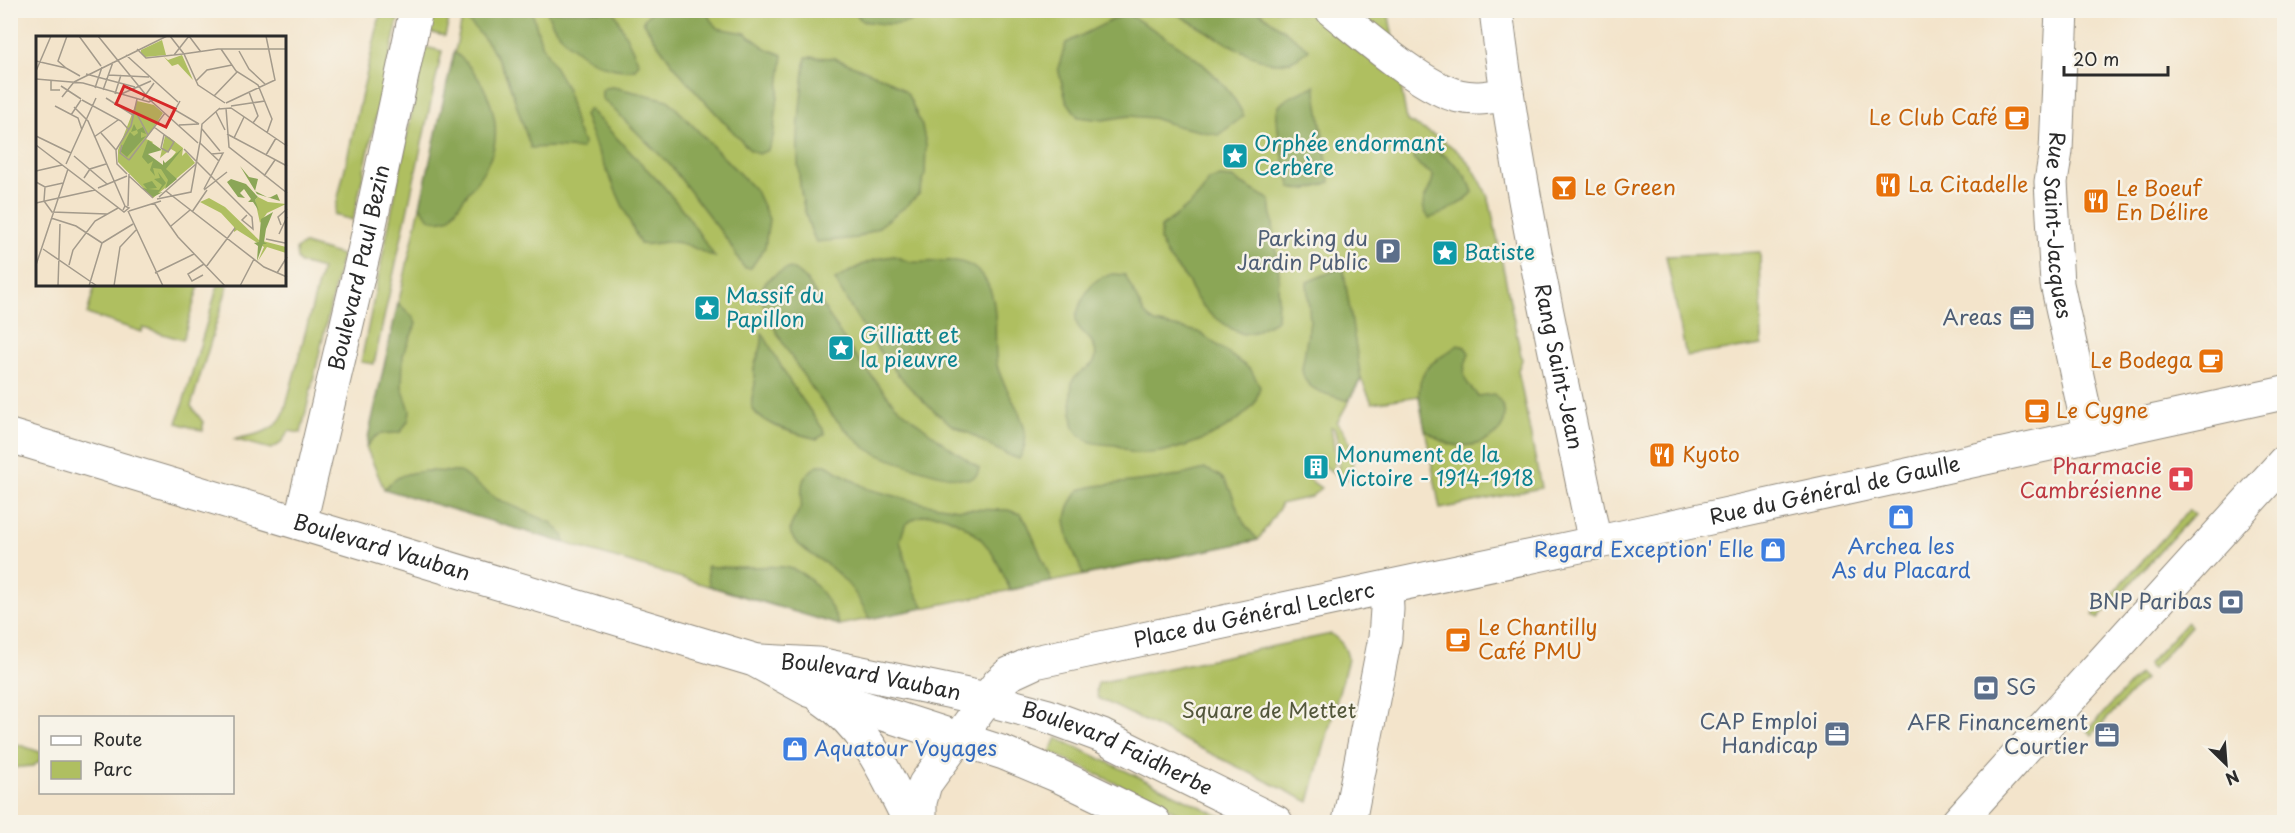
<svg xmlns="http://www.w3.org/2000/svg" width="2295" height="833" font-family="'Playpen Sans',sans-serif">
  <rect width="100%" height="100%" fill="#f7f3e8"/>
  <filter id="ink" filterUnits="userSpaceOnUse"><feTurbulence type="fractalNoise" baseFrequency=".0167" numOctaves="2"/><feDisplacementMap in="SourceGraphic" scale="12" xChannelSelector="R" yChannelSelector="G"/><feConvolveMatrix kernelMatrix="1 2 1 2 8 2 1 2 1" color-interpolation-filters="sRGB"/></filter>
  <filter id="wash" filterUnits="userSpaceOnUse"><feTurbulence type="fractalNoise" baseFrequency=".008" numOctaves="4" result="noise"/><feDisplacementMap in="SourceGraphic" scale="24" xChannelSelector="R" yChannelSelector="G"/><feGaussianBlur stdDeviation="1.35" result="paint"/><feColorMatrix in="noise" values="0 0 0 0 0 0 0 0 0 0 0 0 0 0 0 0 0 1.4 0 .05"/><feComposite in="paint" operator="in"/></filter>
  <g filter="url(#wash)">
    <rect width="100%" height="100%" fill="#f3e4cb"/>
    <g fill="#afbf61" stroke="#6d7546" stroke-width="1.5">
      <path d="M1388 10 1407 121C1451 143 1473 155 1490 203L1522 360 1518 370 1541 488 1440 509 1419 396 1372 403 1361 379 1337 423C1352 439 1356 459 1350 480L1344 476 1342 479 1335 474C1344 459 1338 444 1334 428L1331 427 1336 459 1332 472 1321 463H1311L1306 468 1307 478 1321 488 1311 497 1280 504V507L1258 540 839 625 384 489 366 447 464 11Z"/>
      <path d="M381 11H400L353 220 334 215Z"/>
      <path d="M433 11H451L445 36 428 32Z"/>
      <path d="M425 47 442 51 374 364 361 362Z"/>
      <path d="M304 244 342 255 301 433 289 431 280 444 271 449 233 439C252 436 275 433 284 413L322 269 300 263 297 259 296 249Z"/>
      <path d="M1760 252 1762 345 1686 356 1666 256Z"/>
      <path d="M95 285H199L183 340 143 328 142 332 87 314Z"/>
      <path d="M218 285H228L191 406 203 422V431L177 423Z"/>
      <path d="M2189 510 2194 514 2098 619 2093 615Z"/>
      <path d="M2187 622 2191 626 2152 669 2147 665Z"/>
      <path d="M1331 634C1341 641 1346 647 1348 659L1309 802 1098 698 1096 690 1098 683Z"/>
      <path d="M2139 674 2144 679 2092 735 2087 731Z"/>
      <path d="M1057 738 1233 822H1197L1050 752Z"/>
      <path d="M11 742 40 752V761L33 766 11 768Z"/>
    </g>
    <g fill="#8ba657" stroke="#5b6841" stroke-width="1.5">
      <path d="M652 10 707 11 710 19 717 28 745 33 767 49 783 55 773 137 768 150 759 154 750 150C712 108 672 70 643 21Z"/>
      <path d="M464 11H532L541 43 566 87 577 130 583 142 582 149 551 147 531 148C511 95 509 56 462 16Z"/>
      <path d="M547 11H614L639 63 635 69C602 76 555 42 547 11Z"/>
      <path d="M854 11H928C908 29 887 25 862 21Z"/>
      <path d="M1172 11H1258L1309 49C1299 58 1289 64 1275 63 1252 61 1195 24 1172 11Z"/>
      <path d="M1126 13C1172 40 1220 67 1244 116L1218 135 1177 126 1153 118 1129 116 1103 120 1078 117 1066 100 1058 68 1066 43Z"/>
      <path d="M454 52C486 76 508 127 487 165 477 184 461 200 450 218 431 224 430 220 420 206Z"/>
      <path d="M806 57 834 58 889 80 907 93 922 126 926 145 925 175 919 194 905 207 876 229 857 238 816 242C789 185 798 117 806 57Z"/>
      <path d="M1315 86 1330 182C1317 188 1304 192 1291 188 1287 174 1273 120 1278 108 1284 97 1304 91 1315 86Z"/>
      <path d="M613 87 668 100 756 191 769 219 765 247 751 268H745L742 265 728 241 670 165 602 98V91L605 88Z"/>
      <path d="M589 109 664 187 686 214 715 257C700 252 685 241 669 242 658 242 651 246 640 244L596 147 584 115Z"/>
      <path d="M1422 143C1443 152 1466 169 1473 192 1466 201 1440 216 1429 218 1414 199 1433 193 1433 175L1420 166 1414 159 1416 148Z"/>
      <path d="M1220 177 1232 178 1270 200 1279 273 1277 320 1254 332 1243 334 1232 329 1209 313 1195 297 1188 281 1168 257 1160 241 1161 227C1180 212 1198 202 1209 180Z"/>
      <path d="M894 256C900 258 906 261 912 262 935 264 959 253 979 272 1003 296 992 336 997 365 1004 396 1040 427 1019 459 1002 453 988 445 974 436 966 431 957 428 949 423 897 383 867 337 835 280 854 269 871 258 894 256Z"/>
      <path d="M1343 267 1361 379 1348 401C1330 394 1303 392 1302 369L1310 321 1307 282Z"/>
      <path d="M791 268 806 279 850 349 895 405 946 445 979 468C978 473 977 476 972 478 957 483 880 458 866 448 854 439 843 427 833 416 817 397 756 311 762 289 765 279 782 270 791 268Z"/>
      <path d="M1113 274 1125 275 1144 313 1155 323 1199 332 1251 370 1260 387C1258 392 1257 399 1254 404 1231 433 1173 456 1135 453 1128 453 1122 446 1115 445 1099 444 1083 444 1075 429 1071 422 1070 386 1073 380 1079 368 1100 369 1095 349 1092 336 1081 334 1077 324 1072 316 1088 287 1096 281 1100 277 1107 276 1113 274Z"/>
      <path d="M398 303 413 317 416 324 403 355 402 388 410 410 409 419 401 432C382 436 380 428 366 447Z"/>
      <path d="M762 332 790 382 823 429 825 434 817 439C801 435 756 424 752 406 750 397 755 390 755 382 755 378 753 373 754 368 758 352 763 351 762 332Z"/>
      <path d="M1458 345 1465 347 1469 353C1461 375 1462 379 1478 396L1494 394C1524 424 1485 451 1454 445 1444 444 1434 436 1425 430 1421 408 1412 382 1430 365 1438 358 1449 352 1458 345Z"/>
      <path d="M818 465H826L868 489 926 504 959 509 1008 510 1020 514 1027 523 1052 582 1010 590C997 558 986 535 953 520 943 515 932 513 921 516 915 517 910 522 905 525L900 541 913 587 924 608 869 619C860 597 848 582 830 567 820 559 795 546 791 534 787 524 800 515 801 504 803 482 798 480 818 465Z"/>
      <path d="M1205 469C1234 477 1230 498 1243 521 1247 528 1253 534 1258 540L1083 575 1068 537 1065 521 1070 504 1079 490 1095 486 1173 477Z"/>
      <path d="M427 471 460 472 497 499 552 523 563 535 565 543 384 489C399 474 406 473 427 471Z"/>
      <path d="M707 566C733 570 757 565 783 567 811 570 830 601 839 625L709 586Z"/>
    </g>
  </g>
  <g filter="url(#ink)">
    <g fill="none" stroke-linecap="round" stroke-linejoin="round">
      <defs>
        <g id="minor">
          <path d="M1332 10C1362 34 1424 89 1459 96 1475 100 1490 97 1506 95"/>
          <path id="s1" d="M1496 10C1517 190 1559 366 1595 543"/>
          <path id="s2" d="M2062 10 2056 151 2051 182 2057 284 2090 436"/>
          <path id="s3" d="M10 436 754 660 809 690 1004 753 1059 776 1154 822"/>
          <path id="s4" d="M300 523 366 243 416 10"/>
          <path id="s5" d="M761 661 818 664 986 699 1048 716 1102 736 1276 822"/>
          <path d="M823 699C868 728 887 777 910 822"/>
          <path id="s6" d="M920 822V802L925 784 998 684 1009 674 1035 662 1641 533 2284 393"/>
          <path d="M1349 822 1385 638 1387 609 1386 588"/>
          <path d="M1958 822 2284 462"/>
        </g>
      </defs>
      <use href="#minor" stroke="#8f887b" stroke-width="35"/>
      <use href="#minor" stroke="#fff" stroke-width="33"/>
    </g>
  </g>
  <defs>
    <symbol id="cafe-square" viewBox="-11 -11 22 22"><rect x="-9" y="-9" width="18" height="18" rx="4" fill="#e8710a" stroke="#f7f3e8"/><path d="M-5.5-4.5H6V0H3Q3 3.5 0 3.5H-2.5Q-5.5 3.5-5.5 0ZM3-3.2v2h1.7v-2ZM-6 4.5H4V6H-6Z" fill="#fff"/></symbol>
    <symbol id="sight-square" viewBox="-11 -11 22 22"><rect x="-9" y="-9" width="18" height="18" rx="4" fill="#0f9aa8" stroke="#f7f3e8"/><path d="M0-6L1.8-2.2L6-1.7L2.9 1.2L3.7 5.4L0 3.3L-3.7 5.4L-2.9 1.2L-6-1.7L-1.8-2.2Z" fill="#fff"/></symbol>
    <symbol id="restaurant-square" viewBox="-11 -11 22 22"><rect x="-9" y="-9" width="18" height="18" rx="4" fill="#e8710a" stroke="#f7f3e8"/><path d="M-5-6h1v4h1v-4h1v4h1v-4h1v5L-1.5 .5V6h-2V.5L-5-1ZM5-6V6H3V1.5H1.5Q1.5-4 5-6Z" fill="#fff"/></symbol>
    <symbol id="bar-square" viewBox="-11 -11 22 22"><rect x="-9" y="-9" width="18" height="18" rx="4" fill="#e8710a" stroke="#f7f3e8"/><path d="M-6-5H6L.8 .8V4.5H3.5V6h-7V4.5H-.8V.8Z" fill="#fff"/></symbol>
    <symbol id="parking-square" viewBox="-11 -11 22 22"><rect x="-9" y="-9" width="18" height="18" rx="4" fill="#5c6f8a" stroke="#f7f3e8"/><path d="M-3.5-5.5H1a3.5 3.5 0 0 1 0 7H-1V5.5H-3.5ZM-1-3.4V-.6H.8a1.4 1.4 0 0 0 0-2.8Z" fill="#fff"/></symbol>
    <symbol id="office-square" viewBox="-11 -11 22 22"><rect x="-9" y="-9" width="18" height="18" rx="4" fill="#5c6f8a" stroke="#f7f3e8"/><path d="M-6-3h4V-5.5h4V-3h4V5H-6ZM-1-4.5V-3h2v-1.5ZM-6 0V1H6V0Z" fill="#fff"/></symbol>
    <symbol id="building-square" viewBox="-11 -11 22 22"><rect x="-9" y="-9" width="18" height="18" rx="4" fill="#0f9aa8" stroke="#f7f3e8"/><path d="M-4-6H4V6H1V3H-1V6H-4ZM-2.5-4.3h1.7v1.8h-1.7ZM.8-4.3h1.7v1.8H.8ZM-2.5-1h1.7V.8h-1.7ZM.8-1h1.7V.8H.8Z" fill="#fff"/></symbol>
    <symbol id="pharmacy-square" viewBox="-11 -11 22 22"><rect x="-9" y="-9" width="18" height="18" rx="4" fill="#e0444e" stroke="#f7f3e8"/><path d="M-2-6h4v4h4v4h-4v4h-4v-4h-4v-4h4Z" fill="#fff"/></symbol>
    <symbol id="shop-square" viewBox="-11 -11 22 22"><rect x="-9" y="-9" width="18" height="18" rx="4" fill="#3f7fe0" stroke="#f7f3e8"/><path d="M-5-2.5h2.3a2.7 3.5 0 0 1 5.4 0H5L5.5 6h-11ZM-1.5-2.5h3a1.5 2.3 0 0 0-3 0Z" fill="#fff"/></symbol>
    <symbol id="bank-square" viewBox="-11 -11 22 22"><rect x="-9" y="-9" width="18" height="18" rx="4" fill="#5c6f8a" stroke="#f7f3e8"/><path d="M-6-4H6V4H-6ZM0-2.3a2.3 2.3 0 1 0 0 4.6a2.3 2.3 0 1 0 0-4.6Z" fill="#fff"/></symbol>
  </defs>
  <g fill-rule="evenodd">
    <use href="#cafe-square" x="2002" y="103" width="30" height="30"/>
    <use href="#sight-square" x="1220" y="141" width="30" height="30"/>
    <use href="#restaurant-square" x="1873" y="170" width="30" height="30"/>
    <use href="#bar-square" x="1549" y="173" width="30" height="30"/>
    <use href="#restaurant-square" x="2081" y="186" width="30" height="30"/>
    <use href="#parking-square" x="1373" y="236" width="30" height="30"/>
    <use href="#sight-square" x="1430" y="238" width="30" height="30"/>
    <use href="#sight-square" x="692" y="293" width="30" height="30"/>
    <use href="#office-square" x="2007" y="303" width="30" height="30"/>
    <use href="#sight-square" x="826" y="333" width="30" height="30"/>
    <use href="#cafe-square" x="2196" y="346" width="30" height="30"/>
    <use href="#cafe-square" x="2022" y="396" width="30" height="30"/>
    <use href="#restaurant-square" x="1647" y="440" width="30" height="30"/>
    <use href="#building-square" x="1301" y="452" width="30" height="30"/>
    <use href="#pharmacy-square" x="2166" y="464" width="30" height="30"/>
    <use href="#shop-square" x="1886" y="502" width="30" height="30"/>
    <use href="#shop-square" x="1758" y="535" width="30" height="30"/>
    <use href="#bank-square" x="2216" y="587" width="30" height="30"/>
    <use href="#cafe-square" x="1443" y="625" width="30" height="30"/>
    <use href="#bank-square" x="1971" y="673" width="30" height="30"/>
    <use href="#office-square" x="1822" y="719" width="30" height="30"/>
    <use href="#office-square" x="2092" y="720" width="30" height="30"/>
    <use href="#shop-square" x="780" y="734" width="30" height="30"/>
  </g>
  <g text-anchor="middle" stroke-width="5" stroke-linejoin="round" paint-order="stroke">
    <g font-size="21" fill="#c56008" stroke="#f7f3e8" text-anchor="start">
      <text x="1998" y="125" text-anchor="end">Le Club Café</text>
      <text x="1908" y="192">La Citadelle</text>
      <text x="1584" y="195">Le Green</text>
      <text x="2116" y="196">Le Boeuf<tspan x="2116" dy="24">En Délire</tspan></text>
      <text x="2192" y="368" text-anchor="end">Le Bodega</text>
      <text x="2056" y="418">Le Cygne</text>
      <text x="1682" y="462">Kyoto</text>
      <text x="1478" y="635">Le Chantilly<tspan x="1478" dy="24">Café PMU</tspan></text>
    </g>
    <g font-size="21" fill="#0d838f" stroke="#f7f3e8" text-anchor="start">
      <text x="1254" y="151">Orphée endormant<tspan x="1254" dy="24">Cerbère</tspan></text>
      <text x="1464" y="260">Batiste</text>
      <text x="726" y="303">Massif du<tspan x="726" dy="24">Papillon</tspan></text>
      <text x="860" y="343">Gilliatt et<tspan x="860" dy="24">la pieuvre</tspan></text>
      <text x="1336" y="462">Monument de la<tspan x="1336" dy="24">Victoire - 1914-1918</tspan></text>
    </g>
    <g font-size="21" fill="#2b2b2b" stroke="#f7f3e8">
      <text dy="7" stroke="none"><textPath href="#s2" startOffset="216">Rue Saint-Jacques</textPath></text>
      <text dy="7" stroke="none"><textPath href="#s4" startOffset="262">Boulevard Paul Bezin</textPath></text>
      <text dy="7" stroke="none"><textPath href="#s1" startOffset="362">Rang Saint-Jean</textPath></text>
      <text dy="7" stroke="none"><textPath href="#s6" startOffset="1024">Rue du Général de Gaulle</textPath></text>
      <text dy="7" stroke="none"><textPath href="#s3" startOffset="388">Boulevard Vauban</textPath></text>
      <text dy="7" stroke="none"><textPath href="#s6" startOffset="430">Place du Général Leclerc</textPath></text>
      <text dy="7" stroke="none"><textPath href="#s5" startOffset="111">Boulevard Vauban</textPath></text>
      <text dy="7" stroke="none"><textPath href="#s5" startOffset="369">Boulevard Faidherbe</textPath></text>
    </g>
    <g font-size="21" fill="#4e5e75" stroke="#f7f3e8" text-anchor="end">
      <text x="1368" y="246">Parking du<tspan x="1368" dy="24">Jardin Public</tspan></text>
      <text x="2002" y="325">Areas</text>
      <text x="2212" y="609">BNP Paribas</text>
      <text x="2006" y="695" text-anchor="start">SG</text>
      <text x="1818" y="729">CAP Emploi<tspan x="1818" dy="24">Handicap</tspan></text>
      <text x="2088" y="730">AFR Financement<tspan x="2088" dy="24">Courtier</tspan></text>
    </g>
    <g font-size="21" fill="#be3a42" stroke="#f7f3e8" text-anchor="end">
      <text x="2162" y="474">Pharmacie<tspan x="2162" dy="24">Cambrésienne</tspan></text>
    </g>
    <g font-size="21" fill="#366cbe" stroke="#f7f3e8">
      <text x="1901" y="554">Archea les<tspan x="1901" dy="24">As du Placard</tspan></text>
      <text x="1754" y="557" text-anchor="end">Regard Exception' Elle</text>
      <text x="814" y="756" text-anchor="start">Aquatour Voyages</text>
    </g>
    <g font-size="21" fill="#53573b" stroke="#f7f3e8">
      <text x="1269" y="718">Square de Mettet</text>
    </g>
  </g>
  <g transform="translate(36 36)">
    <rect width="250" height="250" fill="#f3e4cb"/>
    <path d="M126 4 130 19 109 21 105 17V14ZM146 19 157 44 142 28 136 30 128 21 132 24ZM101 65 118 69 127 77 110 103 117 106 108 116 128 132 140 116 135 113 124 122 129 100 133 101 147 112 146 120 150 116 159 127 117 162 82 126V114ZM222 161 232 166 250 168 231 177 224 187 219 164ZM173 162 189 171 223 204 250 211V217L231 211 222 225 228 211 201 194 198 196V191L185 177 164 166Z" fill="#afbf61"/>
    <path d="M98 88 101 94 107 91 110 98 105 96V102L110 100 91 121 84 115 94 96 98 100 102 97 101 94 95 96ZM112 104 126 114 112 118 127 129V124L129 127 147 112 130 133 141 143 129 153 132 144 125 133 117 132 119 140 114 134 117 125 112 128 106 121ZM204 130 213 141 222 143 219 155 233 162 241 158 244 165 221 158ZM122 136 130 147 122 157 127 156 117 161 104 151 111 153 107 148 116 145 121 152 112 153 123 154 126 149 118 143 124 142ZM195 143 210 148 222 161 219 164 223 175 217 166H212L215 163 208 153 204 157 209 162 202 161 191 146ZM237 176 230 193 228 206 231 208H227L221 225 222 210 218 207 223 206 225 183Z" fill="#8ba657"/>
    <path fill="none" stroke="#a39a8b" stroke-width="1.5" d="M43 0 65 30M62 0 114 64 162 107M134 0 148 18 162 49 189 67M101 13 110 22 147 18M185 13 200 35 222 49 236 83 231 97M203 15 213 33 229 48M147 18 182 13H251M90 19 142 66M138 19 153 0 165 16M0 25 30 32 44 40M30 32 22 25 31 0M0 35 15 0M50 38 99 51M72 39 113 41M0 43 47 47 113 66 119 63M15 44V54H24M160 45 171 34 196 29M38 46 131 0M25 50 45 63M59 52 66 31M67 54 77 26M213 56 222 80 217 87M79 58 85 39M83 59 115 45M178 60 201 36M26 61 38 46M70 62 97 79M46 64 85 85 93 94M106 64 118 47M144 65 139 74 163 88M190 67 239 44 230 0M19 70 42 82 46 94M195 70 229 65M38 71 52 85 89 170M190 72 193 111 251 157M183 73 195 72 251 110M180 76 189 94M101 78 112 99M35 79 45 64M143 89 163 88M118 91 138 106 132 116 125 112 128 99M166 93 184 115M65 97 80 114M191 98 251 130M0 100 35 117M58 101 82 84M198 102 208 81M164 107 183 125M164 108 166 88 184 72M0 109 88 176 93 172 89 170 87 174M86 109 84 117 93 124M148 113 216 181 217 193 206 184 211 179M80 114 95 90 101 63M80 114 81 128 91 138M230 119 240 102M38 120 71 148M93 124 129 77M30 128 60 62M0 135 26 129M93 140 117 162M228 140 239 124M48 142 54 133 70 128M0 146 9 151 27 147M9 151 8 165 16 176 71 178M62 152 91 140M168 153 187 117 175 118M168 154 191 136M130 155 228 231 251 241M123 161 160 128M121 163 155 156 164 106M0 167 59 154M118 167 142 201 189 250M92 170 93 138M92 175 127 250M93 175 125 165M156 176 171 154M15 182 40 190 66 207M245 189 242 181 251 173M135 190 154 174M243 198 251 181M230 203 249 207M66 207 97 188M7 213 61 250M0 229 32 133M33 229 37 214 59 185 82 172M170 231 199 192M119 237 158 218M241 237 251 221M167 239 156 245 152 238 168 228M22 250 24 188M53 250 66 207M78 250 84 211 100 194M204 250 218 223"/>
    <path fill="#d62828" fill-opacity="0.15" stroke="#d62828" stroke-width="3" d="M88 50 139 73 130 91 80 68Z"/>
    <rect width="250" height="250" fill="none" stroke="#2b2b2b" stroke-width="3"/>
  </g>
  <rect width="2295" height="833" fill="none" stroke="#f7f3e8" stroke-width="36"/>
  <rect x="39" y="716" width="195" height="78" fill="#f7f3e8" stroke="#a5a39c" stroke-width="1.5"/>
  <rect x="51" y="736" width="30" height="9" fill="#ffffff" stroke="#a5a39c" stroke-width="1.5"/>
  <text x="93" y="746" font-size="18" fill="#2b2b2b">Route</text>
  <rect x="51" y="761" width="30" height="18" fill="#afbf61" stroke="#a5a39c" stroke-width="1.5"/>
  <text x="93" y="776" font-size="18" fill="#2b2b2b">Parc</text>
  <g transform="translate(2226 764) rotate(155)" stroke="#f7f3e8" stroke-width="4.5" paint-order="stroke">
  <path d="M0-4.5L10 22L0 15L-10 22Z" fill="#2b2b2b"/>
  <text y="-9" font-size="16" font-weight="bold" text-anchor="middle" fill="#2b2b2b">N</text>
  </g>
  <path d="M2064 66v9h104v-9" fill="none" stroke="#2b2b2b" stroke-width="3"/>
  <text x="2073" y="66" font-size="18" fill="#2b2b2b" stroke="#f7f3e8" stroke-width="4.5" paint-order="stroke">20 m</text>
</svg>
